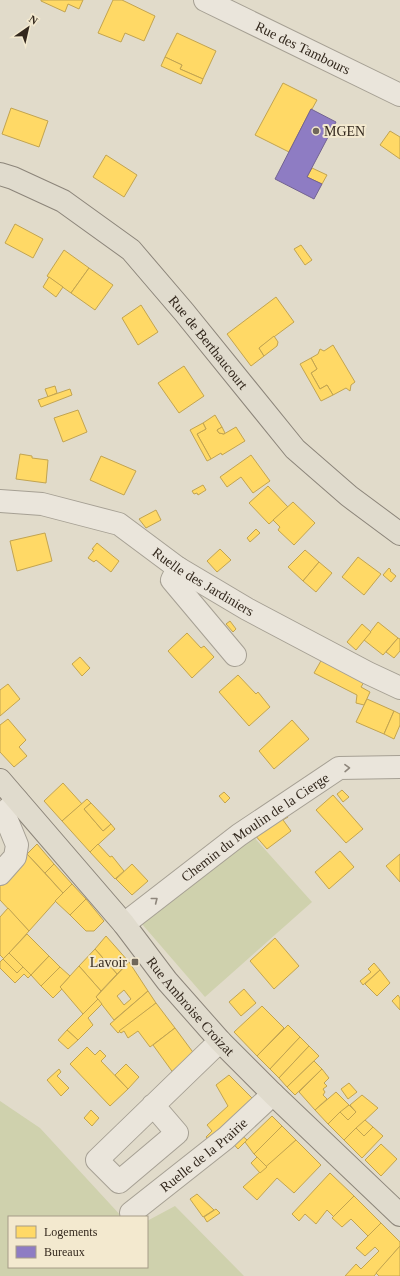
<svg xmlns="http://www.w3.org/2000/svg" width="400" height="1276" font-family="'Times New Roman',serif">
  <rect width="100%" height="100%" fill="#e1dbca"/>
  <g fill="#cfd1ad">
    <path d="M252 835 312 902 205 997 142 924Z"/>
    <path d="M0 1101 40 1128 122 1217H9V1267H147V1221L175 1206 244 1276H0Z"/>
  </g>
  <g fill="#ffd966" stroke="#c2a450" fill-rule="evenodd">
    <path d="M41 0H83L79 9 68 4 65 12 41 1Z"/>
    <path d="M113 0H122L155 16 144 41 125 33 121 42 98 33Z"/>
    <path d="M177 33 216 51 203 79 180 69 182 65 165 57Z"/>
    <path d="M165 57 182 65 180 69 203 79 201 84 161 66Z"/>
    <path d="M283 83 317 100 312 109H311L289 152 255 135Z"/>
    <path d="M11 108 48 121 39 147 2 134Z"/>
    <path d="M390 131 400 137V159L380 145Z"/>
    <path d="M106 155 137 175 124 197 93 177Z"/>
    <path d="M312 168 327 175 322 184 307 177Z"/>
    <path d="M15 224 43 239 33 258 5 243Z"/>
    <path d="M301 245 312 260 305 265 294 249Z"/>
    <path d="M64 250 89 268 71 293 47 276Z"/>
    <path d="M89 268 113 285 95 310 71 293Z"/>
    <path d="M49 277 63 287 56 297 43 287Z"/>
    <path d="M276 297 294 322 259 348 264 356 251 366 227 334Z"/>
    <path d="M141 305 158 332 138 345 122 318Z"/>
    <path d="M274 336 278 342 277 346 264 356 259 348Z"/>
    <path d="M333 345 355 382 351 385 350 391 346 388 333 395 327 385 320 389 311 373 317 369 311 358 318 354 320 349 324 351Z"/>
    <path d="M311 358 317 369 311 373 320 389 327 385 333 395 321 401 300 364Z"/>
    <path d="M184 366 204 396 179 413 158 383Z"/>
    <path d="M55 386 57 393 48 397 45 389Z"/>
    <path d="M70 389 72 395 41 407 38 400Z"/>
    <path d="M78 410 87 432 63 442 54 418Z"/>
    <path d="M215 415 222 427 217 430 219 433 224 434 236 427 245 441 222 455 221 453 211 459 197 434 206 429 203 423Z"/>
    <path d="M203 423 206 429 197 434 211 459 207 461 190 430Z"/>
    <path d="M222 427 225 433 224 434 219 433 217 430Z"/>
    <path d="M20 454 32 456V458L48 460 46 483 16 479Z"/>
    <path d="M251 455 270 481 253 493 241 477 227 487 220 477Z"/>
    <path d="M101 456 136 471 124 495 90 480Z"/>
    <path d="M203 485 206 490 198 495 197 493 194 494 192 491Z"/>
    <path d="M268 486 288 507 269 524 249 503Z"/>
    <path d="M293 502 315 523 294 545 278 530 280 527 273 520Z"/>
    <path d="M156 510 161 520 146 528 139 519Z"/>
    <path d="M256 529 260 533 250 542 247 538Z"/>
    <path d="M45 533 52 561 17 571 10 541Z"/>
    <path d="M97 543 119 561 111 572 96 560 94 562 88 558 94 550 92 549Z"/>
    <path d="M220 549 231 560 217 572 207 561Z"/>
    <path d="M305 550 319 562 303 581 288 567Z"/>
    <path d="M358 557 381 574 364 595 342 577Z"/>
    <path d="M319 562 332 573 316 592 303 581Z"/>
    <path d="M389 568 391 570 390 571 396 576 391 582 383 575Z"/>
    <path d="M230 621 236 629 233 632 226 624Z"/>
    <path d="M378 622 398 638 383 655 364 640Z"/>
    <path d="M362 624 371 632 356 650 347 642Z"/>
    <path d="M187 633 201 648 204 646 214 657 192 678 168 651Z"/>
    <path d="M398 638 400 639V651L394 658 386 652Z"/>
    <path d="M80 657 90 668 82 676 72 664Z"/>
    <path d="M322 659 364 682 361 687 370 692 364 705 356 703 357 695 314 673Z"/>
    <path d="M238 675 256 694 258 692 270 707 249 726 219 692Z"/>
    <path d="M8 684 20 699 0 716V690Z"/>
    <path d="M367 699 394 711 384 734 356 722Z"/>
    <path d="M394 711 400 714V725L394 739 384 734Z"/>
    <path d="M8 719 26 740 19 747 27 756 14 767 0 752V725Z"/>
    <path d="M292 720 309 739 274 769 259 751Z"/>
    <path d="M63 783 82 804 62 821 44 801Z"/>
    <path d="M342 790 349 797 343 802 337 794Z"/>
    <path d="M224 792 230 798 225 803 219 796Z"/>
    <path d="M333 795 363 829 346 843 316 810Z"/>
    <path d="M87 799 91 803 84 809 103 831 111 824 115 829 90 852 62 821Z"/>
    <path d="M91 803 111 824 103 831 84 809Z"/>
    <path d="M284 812 288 817 283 820 291 831 267 849 254 834Z"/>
    <path d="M37 844 54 864 45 873 27 854Z"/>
    <path d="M98 844 110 857 112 856 124 871 115 879 90 852Z"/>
    <path d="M340 851 354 867 329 889 315 872Z"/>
    <path d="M27 854 63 893 29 931 0 900V883Z"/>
    <path d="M400 854V882L386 866Z"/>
    <path d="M54 864 72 884 63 893 45 873Z"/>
    <path d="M132 864 148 881 132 895 116 879Z"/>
    <path d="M72 884 86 899 70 915 55 901Z"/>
    <path d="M86 899 104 921 94 931H86L70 915Z"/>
    <path d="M8 908 29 931 4 959 0 955V917Z"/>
    <path d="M27 934 49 956 31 975 9 953Z"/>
    <path d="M106 936 129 962 117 974 95 949Z"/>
    <path d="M275 938 299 966 274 989 250 961Z"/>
    <path d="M95 949 117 974 101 991 79 966Z"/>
    <path d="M9 953 23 967 17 973 3 959Z"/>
    <path d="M49 956 60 967 41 986 31 975Z"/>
    <path d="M3 959 17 973 23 967 31 975 28 978 24 974 15 983 0 968V962Z"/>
    <path d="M129 962 148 991 114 1020 96 997ZM124 990 131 999 124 1005 117 996Z"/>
    <path d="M374 963 380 970 363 985 360 981 371 972 368 969Z"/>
    <path d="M79 966 101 991 96 997 98 999 83 1014 60 987Z"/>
    <path d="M60 967 70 976 60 987 62 989 53 998 41 986Z"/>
    <path d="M380 970 390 983 377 996 365 984Z"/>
    <path d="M244 989 256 1003 241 1016 229 1002Z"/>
    <path d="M148 991 156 1003 118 1033 110 1024Z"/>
    <path d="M398 995 400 998V1010L392 1001Z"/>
    <path d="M98 999 102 1004 88 1018 93 1025 78 1040 67 1030Z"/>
    <path d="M156 1003 175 1028 150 1047 138 1031 128 1038 124 1031 121 1033 119 1031Z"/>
    <path d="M262 1006 284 1028 257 1056 234 1032Z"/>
    <path d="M288 1025 300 1037 270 1069 257 1056Z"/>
    <path d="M175 1028 195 1055 174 1074 153 1045Z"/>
    <path d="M67 1030 78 1040 68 1049 58 1040Z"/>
    <path d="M300 1037 309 1046 279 1078 270 1069Z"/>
    <path d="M309 1046 319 1056 287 1087 279 1078Z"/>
    <path d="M87 1047 95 1055 100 1050 106 1056 101 1061 128 1089 110 1106 70 1064Z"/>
    <path d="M314 1061 322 1069 295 1095 287 1087Z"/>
    <path d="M126 1064 139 1077 128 1089 115 1075Z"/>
    <path d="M59 1069 61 1072 57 1076 69 1088 61 1096 47 1080Z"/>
    <path d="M322 1069 329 1078 324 1083 327 1086 323 1089 325 1092 323 1095 327 1099 315 1110 299 1092Z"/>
    <path d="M229 1075 258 1104 212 1144 206 1137 212 1131 207 1125 228 1106 216 1085Z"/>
    <path d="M349 1083 357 1092 348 1099 341 1089Z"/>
    <path d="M336 1092 349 1105 328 1124 315 1110Z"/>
    <path d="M362 1095 378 1108 344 1140 328 1124 340 1112 348 1120 356 1112 350 1105Z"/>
    <path d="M349 1105 356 1112 348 1120 340 1112Z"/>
    <path d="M91 1110 99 1118 92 1126 84 1118Z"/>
    <path d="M272 1116 282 1126 254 1154 245 1142Z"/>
    <path d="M365 1120 373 1127 364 1136 356 1128Z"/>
    <path d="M282 1126 296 1140 267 1167 254 1154Z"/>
    <path d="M373 1127 383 1136 362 1158 344 1140 356 1128 364 1136Z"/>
    <path d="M238 1132 247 1140 238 1149 229 1139Z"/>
    <path d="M296 1140 321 1165 294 1193 277 1178 257 1200 243 1187Z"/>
    <path d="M381 1144 397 1159 381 1176 365 1160Z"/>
    <path d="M257 1157 267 1167 260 1173 251 1163Z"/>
    <path d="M330 1173 354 1196 334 1217 327 1210 316 1224 305 1214 299 1221 292 1214Z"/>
    <path d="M197 1194 214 1210 203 1217 190 1199Z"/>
    <path d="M354 1196 381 1223 368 1236 351 1219 342 1227 332 1218Z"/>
    <path d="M216 1209 220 1213 207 1222 204 1217Z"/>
    <path d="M381 1223 400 1242V1246L374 1276H345L356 1264 361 1269 379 1251 375 1247 365 1256 356 1248Z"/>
    <path d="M400 1246V1276H379L376 1273Z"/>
  </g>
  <path fill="#8e7cc3" stroke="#736391" d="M311 109 336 122 307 177 322 184 314 199 275 179Z"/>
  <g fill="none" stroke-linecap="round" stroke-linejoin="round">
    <defs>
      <g id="minor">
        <path id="s1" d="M205 0 400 95"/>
        <path id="s2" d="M0 501 42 504 119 524 178 568 247 609 368 673 400 688"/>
        <path d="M178 568 172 580 235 655"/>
        <path d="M0 874 15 857 17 845 4 813 17 800"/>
        <path id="s3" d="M124 924 239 835 339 768 400 767"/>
        <path d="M153 1105 177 1133 119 1182 97 1160 220 1041"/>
        <path id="s4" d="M131 1213 226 1138 273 1094"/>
      </g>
      <g id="major">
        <path id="s5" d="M0 174 13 178 63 201 131 250 184 312 295 449 349 496 400 534"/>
        <path id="s6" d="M0 780 124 924 167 981 220 1041 273 1094 400 1215"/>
      </g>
    </defs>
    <use href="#minor" stroke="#a6a094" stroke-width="24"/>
    <use href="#major" stroke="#8c857a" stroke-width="24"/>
    <use href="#minor" stroke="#eae5db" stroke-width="22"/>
    <use href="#major" stroke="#e0dbcd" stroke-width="22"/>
  </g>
  <defs><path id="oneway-chevron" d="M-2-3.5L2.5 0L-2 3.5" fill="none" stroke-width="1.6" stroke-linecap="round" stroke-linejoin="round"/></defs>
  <g stroke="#8e867c">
    <use href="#oneway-chevron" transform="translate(347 768) rotate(-1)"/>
    <use href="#oneway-chevron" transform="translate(155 900) rotate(-38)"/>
  </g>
  <g fill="#70675a" stroke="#f3e9cf" stroke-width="1.5">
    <circle cx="316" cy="131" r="4"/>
    <rect x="131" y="958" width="8" height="8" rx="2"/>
  </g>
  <g text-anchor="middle" stroke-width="4" stroke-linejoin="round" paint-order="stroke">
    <g font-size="14" fill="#33281d" stroke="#f3e9cf">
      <text dy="5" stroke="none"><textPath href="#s1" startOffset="109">Rue des Tambours</textPath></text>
      <text dy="5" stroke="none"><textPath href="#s5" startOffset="273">Rue de Berthaucourt</textPath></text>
      <text dy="5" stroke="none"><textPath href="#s2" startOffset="224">Ruelle des Jardiniers</textPath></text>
      <text dy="5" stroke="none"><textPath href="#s3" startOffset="163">Chemin du Moulin de la Cierge</textPath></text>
      <text dy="5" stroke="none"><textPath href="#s6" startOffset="296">Rue Ambroise Croizat</textPath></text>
      <text dy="5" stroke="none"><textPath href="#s4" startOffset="93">Ruelle de la Prairie</textPath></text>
    </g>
    <g font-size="14" fill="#33281d" stroke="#f3e9cf" text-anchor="start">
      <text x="324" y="136">MGEN</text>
      <text x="127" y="967" text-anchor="end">Lavoir</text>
    </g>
  </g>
  <rect x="8" y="1216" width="140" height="52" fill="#f3e9cf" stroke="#a69c88"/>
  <rect x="16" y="1226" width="20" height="12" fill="#ffd966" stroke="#a69c88"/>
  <text x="44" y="1236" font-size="12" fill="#33281d">Logements</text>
  <rect x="16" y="1246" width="20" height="12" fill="#8e7cc3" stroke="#a69c88"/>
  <text x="44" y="1256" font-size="12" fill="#33281d">Bureaux</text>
  <g transform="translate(28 28) rotate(34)" stroke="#f3e9cf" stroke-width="3" paint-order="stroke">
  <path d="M0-3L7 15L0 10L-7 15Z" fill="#33281d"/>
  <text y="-6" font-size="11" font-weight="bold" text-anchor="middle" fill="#33281d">N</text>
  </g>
</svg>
